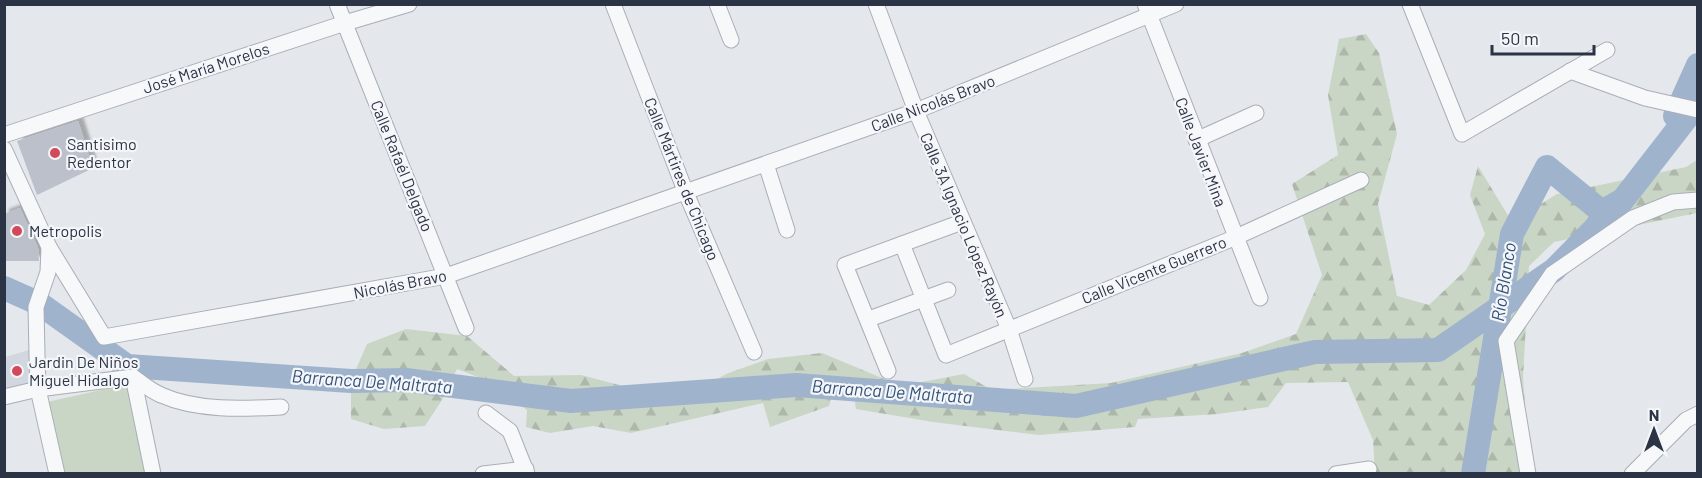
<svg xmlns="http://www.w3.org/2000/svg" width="1702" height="478" font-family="Barlow,sans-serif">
  <defs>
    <pattern id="forest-firs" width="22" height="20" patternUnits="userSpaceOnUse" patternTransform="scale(1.5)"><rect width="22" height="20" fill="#c9d6c5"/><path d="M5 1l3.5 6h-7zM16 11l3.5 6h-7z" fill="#adb8ab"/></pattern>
    <filter id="shadow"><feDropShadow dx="5" dy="-5" stdDeviation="1.5" flood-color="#0004"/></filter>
  </defs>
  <rect width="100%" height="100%" fill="#e4e7ec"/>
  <path fill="#d2d6de" d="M29 350 31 384 5 390V357Z"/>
  <path fill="url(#forest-firs)" d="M1366 34 1379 53 1397 134 1378 204 1397 296 1429 305 1466 270 1485 234 1470 195 1478 166 1512 222 1557 194 1686 167 1697 160V213L1554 242 1529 266 1523 378 1530 473H1375L1373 440 1348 382 1286 383 1268 407 1218 414 1138 419 1135 427 1039 435 933 422 856 409 854 396 834 389 829 406 770 427 763 403 631 433 593 426 550 433 526 427 527 410 491 382 457 369 442 400 425 426 384 429 351 419V381L367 344 406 329 467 336 514 376 581 375 680 401 726 374 768 359 822 353 901 386 964 374 992 390 1111 383 1242 353 1296 334 1322 275 1292 184 1338 155 1328 95 1339 39Z"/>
  <path fill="#c9d6c5" d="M128 384 149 473H63L47 402Z"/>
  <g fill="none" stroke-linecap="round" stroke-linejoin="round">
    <g stroke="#9fb4cc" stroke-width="24">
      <path d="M1675 116 1698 65"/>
      <path d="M4 288 40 304 127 366 351 381 406 380 571 401 796 385 1076 406 1315 352 1438 350 1554 270 1622 201 1698 103"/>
      <path d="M1473 474 1512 234 1547 167 1602 212 1621 201"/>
    </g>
  </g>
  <g fill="#bbc0ca" filter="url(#shadow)">
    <path d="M78 121 93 168 37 195 17 141Z"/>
    <path d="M20 208 38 248 39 261H4V214Z"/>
  </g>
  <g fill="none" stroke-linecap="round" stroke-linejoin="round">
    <defs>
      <g id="street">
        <path d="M337 4 466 328"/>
        <path d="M613 4 686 193 754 352"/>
        <path d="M717 4 731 40"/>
        <path d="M876 4 916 111 1009 329 1025 379"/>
        <path d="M1145 4 1260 298"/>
        <path d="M1410 4 1462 134 1607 50"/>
        <path d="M1570 71 1645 98 1698 110"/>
        <path d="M4 135 345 23 409 4"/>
        <path d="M1196 140 1256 113"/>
        <path d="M4 149 49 247 48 272 36 307 37 355 38 389 57 474"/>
        <path d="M766 164 787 230"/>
        <path d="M902 244 946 355 1234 238 1361 180"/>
        <path d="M49 247 104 337 446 276 916 111 1176 4"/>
        <path d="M869 319 948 290"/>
        <path d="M888 371 845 265 962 222"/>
        <path d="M133 377C142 383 151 391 161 395 197 411 242 409 281 407"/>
        <path d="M133 377 153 474"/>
        <path d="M4 397 38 389 133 377"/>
        <path d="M486 413 510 431 527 474"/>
        <path d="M483 474 526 469"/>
        <path d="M1336 474 1369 469"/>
        <path d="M1528 474 1506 341 1552 274 1633 218 1673 202 1698 200"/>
        <path d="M1632 474 1686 420 1698 414"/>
      </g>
    </defs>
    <use href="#street" stroke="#a9aeb7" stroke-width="17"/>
    <use href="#street" stroke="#f7f8fa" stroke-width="15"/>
  </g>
  <g fill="#d1495b" stroke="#f4f6f9" stroke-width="2">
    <circle cx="55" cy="153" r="6"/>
    <circle cx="17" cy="231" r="6"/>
    <circle cx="17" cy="371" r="6"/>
  </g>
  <g text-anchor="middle" stroke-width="4.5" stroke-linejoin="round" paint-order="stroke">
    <g font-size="16" fill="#2b3445" stroke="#f4f6f9">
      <text transform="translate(206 68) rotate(-18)" y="6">José María Morelos</text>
      <text transform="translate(933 103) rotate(-21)" y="6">Calle Nicolás Bravo</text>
      <text transform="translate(1201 152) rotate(69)" y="6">Calle Javier Mina</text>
      <text transform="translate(402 166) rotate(68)" y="6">Calle Rafaél Delgado</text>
      <text transform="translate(682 179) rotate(68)" y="6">Calle Mártires de Chicago</text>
      <text transform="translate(964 225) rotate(67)" y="6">Calle 3A Ignacio López Rayón</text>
      <text transform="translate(1154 270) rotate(-22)" y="6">Calle Vicente Guerrero</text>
      <text transform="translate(400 284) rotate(-11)" y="6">Nicolás Bravo</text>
    </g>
    <g font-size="16" fill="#2b3445" stroke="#f4f6f9" text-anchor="start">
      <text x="67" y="150">Santisimo<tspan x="67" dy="18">Redentor</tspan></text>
      <text x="29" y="237">Metropolis</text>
      <text x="29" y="368">Jardin De Niños<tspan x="29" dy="18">Miguel Hidalgo</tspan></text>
    </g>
    <g font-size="18" font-style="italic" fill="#34527a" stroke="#f4f6f9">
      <text transform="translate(1504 282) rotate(-81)" y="6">Río Blanco</text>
      <text transform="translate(372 382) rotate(4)" y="6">Barranca De Maltrata</text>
      <text transform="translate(892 392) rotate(4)" y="6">Barranca De Maltrata</text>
    </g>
  </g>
  <rect width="1702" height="478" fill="none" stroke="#2b3445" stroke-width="12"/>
  <g transform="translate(1654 430)" stroke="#f4f6f9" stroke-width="4.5" paint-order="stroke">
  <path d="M0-4.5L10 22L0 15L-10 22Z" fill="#2b3445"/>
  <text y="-9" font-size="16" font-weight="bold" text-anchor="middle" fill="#2b3445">N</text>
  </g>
  <path d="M1492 45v9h102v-9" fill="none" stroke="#2b3445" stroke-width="3"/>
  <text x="1501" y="45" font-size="18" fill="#2b3445" stroke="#f4f6f9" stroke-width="4.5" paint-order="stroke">50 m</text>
</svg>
